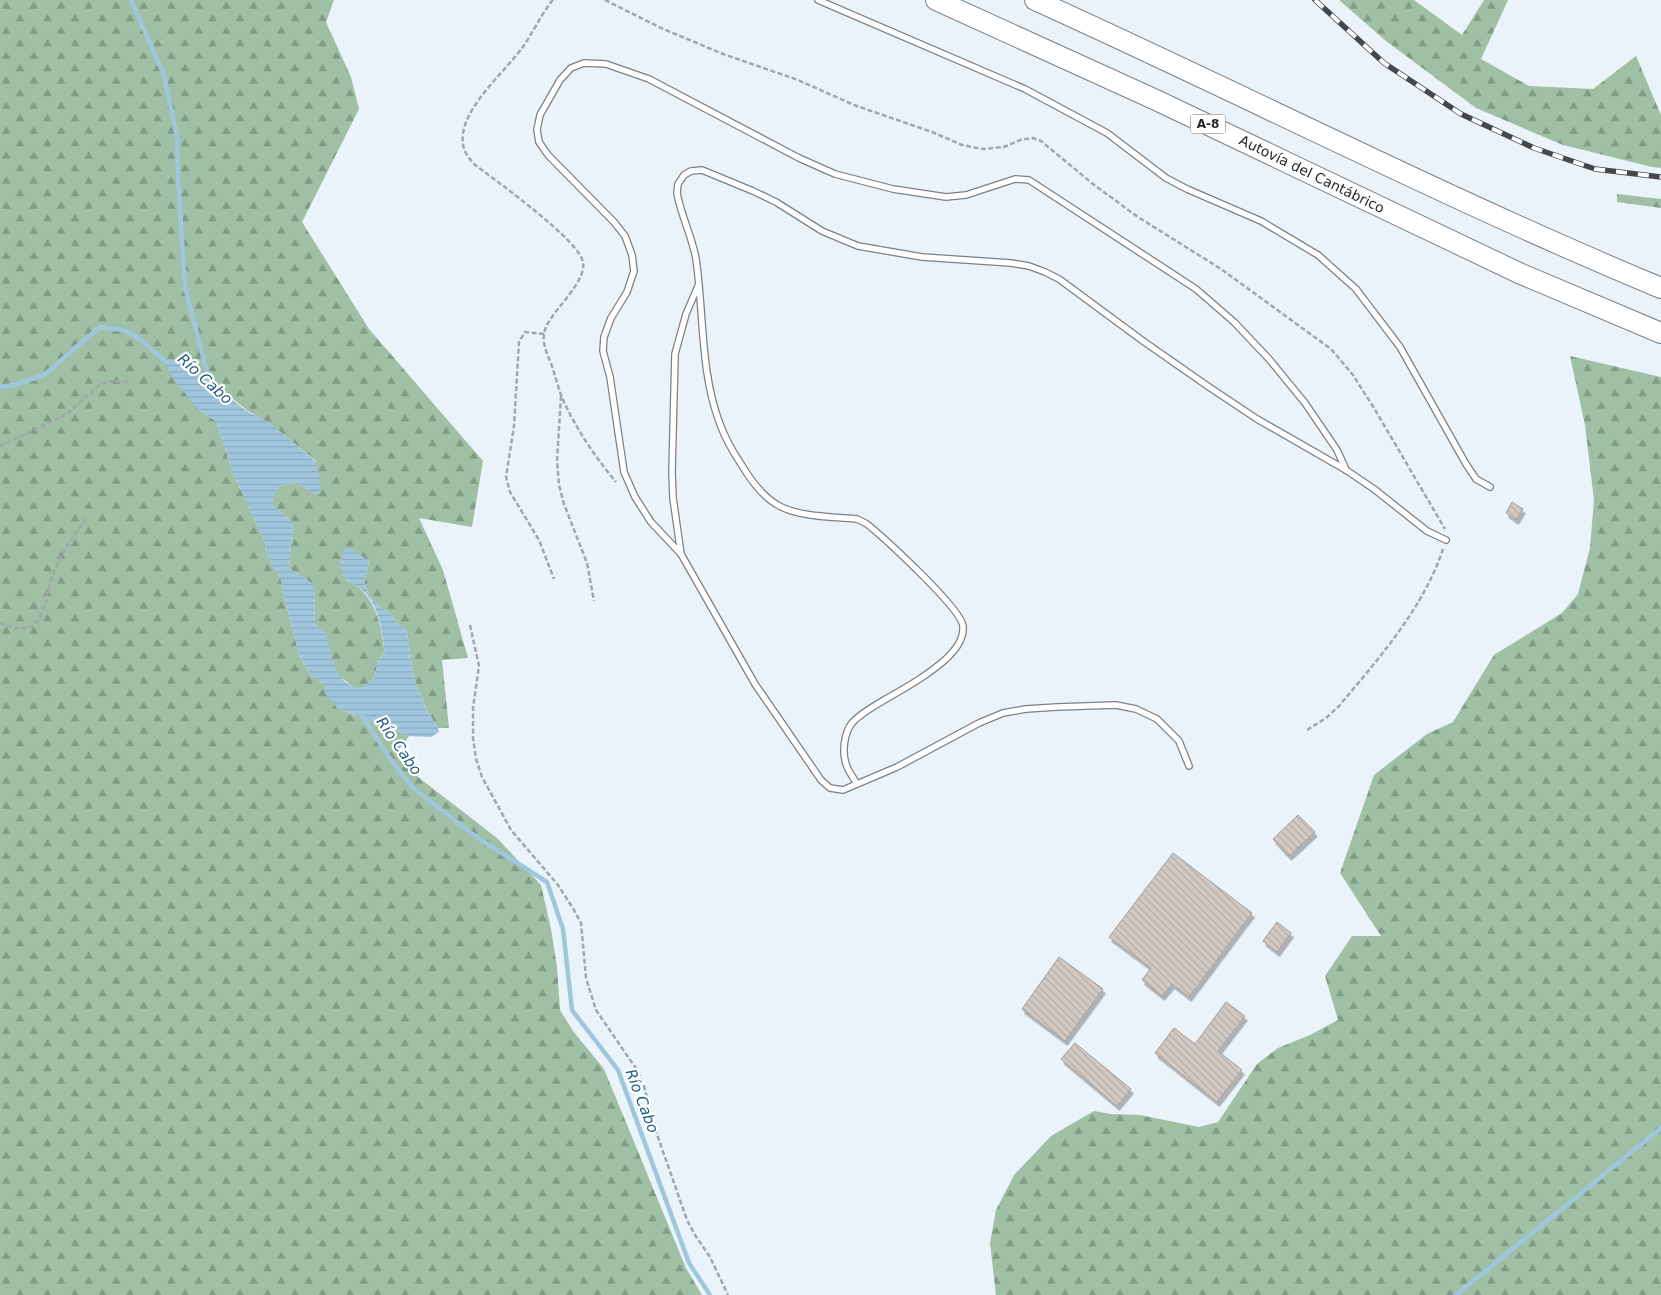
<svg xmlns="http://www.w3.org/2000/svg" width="1661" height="1295" font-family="'DejaVu Sans',sans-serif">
  <defs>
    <pattern id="forest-firs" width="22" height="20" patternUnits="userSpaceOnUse" patternTransform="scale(1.25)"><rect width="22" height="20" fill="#9fc0a4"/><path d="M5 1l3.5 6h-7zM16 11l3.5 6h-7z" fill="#819c86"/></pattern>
    <pattern id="water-rules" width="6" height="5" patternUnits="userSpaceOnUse" patternTransform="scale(1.25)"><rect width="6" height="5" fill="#a0c6de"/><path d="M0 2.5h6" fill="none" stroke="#8aaabf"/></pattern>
    <pattern id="building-back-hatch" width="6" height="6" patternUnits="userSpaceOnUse" patternTransform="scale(1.25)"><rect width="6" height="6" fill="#d2c9c2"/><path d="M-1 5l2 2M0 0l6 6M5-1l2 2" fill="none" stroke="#b4ada7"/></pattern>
    <filter id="shadow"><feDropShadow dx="2.5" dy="4.5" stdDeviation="0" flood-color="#0004"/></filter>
  </defs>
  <rect width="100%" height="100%" fill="#eaf2fa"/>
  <g fill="url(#forest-firs)">
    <path d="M0 0H334L326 22 351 77 359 109 302 222 369 329 483 461 472 527 419 518 443 570 468 658 442 660 449 728H438L427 711 414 679 407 632 397 624 390 613 380 607 370 596 364 584 369 561 346 548 341 561 346 580C376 594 380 622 385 652L379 659 374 678 364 687 355 688 339 676 331 658 325 633 315 624 314 585 289 568 293 522 274 507 272 498 279 486 297 482 314 494 316 461 269 423 248 411 223 391 187 367 170 360 197 408 216 421 233 473 263 538 269 559 281 579 286 605 299 654 310 675 317 678 325 686 337 708 409 736 399 749 418 777 497 838 541 885 551 929 557 967 560 1010 573 1031 604 1069 686 1268 702 1295H0Z"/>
    <path d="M1339 0H1414L1462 35 1484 0H1508L1481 59 1529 86 1593 89 1636 56 1661 115V168L1652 167 1563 145 1476 108 1386 41Z"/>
    <path d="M1617 194 1661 199V208L1617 202Z"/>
    <path d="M1570 356 1661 377V1295H996L990 1243 996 1210 1014 1175 1051 1136 1094 1111 1111 1114 1140 1115 1199 1127 1218 1122 1257 1064 1278 1048 1310 1035 1338 1020 1325 976 1352 936H1381L1340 873 1374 775 1427 734 1453 722 1494 655 1562 613 1578 594 1590 548 1594 500 1585 425Z"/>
  </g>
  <path fill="url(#water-rules)" d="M163 359C190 360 226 396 247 411 255 416 264 419 271 424 286 436 301 449 316 462L321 493 314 494 297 482 279 486 272 498 274 507 293 522 289 568 314 585 315 624C319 627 324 631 326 635 333 656 334 689 364 687L374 678 379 659 385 652C382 632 379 605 363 591 357 585 346 582 342 574 338 567 343 556 345 548L351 549 369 561 364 584 370 596 380 607 390 613 397 624 407 632 414 679 427 711 438 728 439 732 431 737 409 736 337 708 325 693V686L317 679 310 675 299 654 286 605 281 579 269 559 263 538 233 473 216 421 197 408 176 382Z"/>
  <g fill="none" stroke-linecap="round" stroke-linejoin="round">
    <g stroke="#a0c6de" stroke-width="4.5">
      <path d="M131 0 164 75 177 137 178 179 185 287 211 387"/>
      <path d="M0 387 14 385 44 375 100 327 124 330 140 339 166 362"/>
      <path d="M362 715 388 756 412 787 475 836 547 882 563 929 572 1010 618 1070 689 1263 710 1295"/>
      <path d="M1456 1295 1661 1128"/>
    </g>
  </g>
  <g fill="url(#building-back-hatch)" stroke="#a59d96" filter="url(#shadow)">
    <path d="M1512 502 1523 509 1516 520 1506 513Z"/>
    <path d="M1298 815 1315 832 1289 856 1273 839Z"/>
    <path d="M1173 853 1252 913 1189 997 1172 984 1162 996 1142 980 1151 968 1109 937Z"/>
    <path d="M1277 922 1291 933 1277 952 1263 941Z"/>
    <path d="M1059 957 1103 989 1065 1041 1022 1009Z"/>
    <path d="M1226 1002 1245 1016 1218 1051 1242 1070 1217 1102 1155 1053 1174 1028 1195 1044Z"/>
    <path d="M1075 1043 1131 1089 1117 1106 1061 1059Z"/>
  </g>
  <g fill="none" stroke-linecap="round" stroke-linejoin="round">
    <defs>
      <g id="lane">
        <path d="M818 0 1025 89 1107 133 1166 178 1187 189 1261 221 1318 255 1356 289 1400 347 1466 464 1476 479 1490 487"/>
        <path d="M681 554 673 498 672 472 675 354 686 314 698 286"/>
        <path d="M1189 766 1179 741 1157 719 1136 709 1116 705 1057 707 1026 709 1003 713 979 723 897 767 843 790 830 788 821 780 755 684 681 554 651 522 635 497 624 472 610 377 603 351 604 337 611 318 627 292 634 271 632 255 625 236 614 222 548 155 539 142 537 130 540 115 560 80 571 68 584 63 606 64 649 79 799 158 835 174 893 189 946 197 966 195 1015 179 1029 180 1196 289 1234 322 1269 359 1305 403 1337 450 1346 470"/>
        <path d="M857 784C853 777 848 771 846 764 842 752 844 733 852 723 861 713 874 706 886 699 907 687 928 675 946 659 955 650 964 640 963 626 961 608 884 538 867 524L857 519C833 517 796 517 776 504 761 495 750 479 741 464 733 452 725 438 720 424 700 372 704 313 696 259 692 236 681 216 677 193L678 184 684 175 691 171 702 170 753 191 776 202 822 231 858 246 922 257 1011 263 1029 266 1045 272 1059 279 1143 341 1209 387 1257 419 1346 470 1374 489 1427 531 1446 540"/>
      </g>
      <g id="highway">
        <path d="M936 0 1156 100 1519 273 1661 333"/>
        <path d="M1035 0C1245 95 1449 200 1661 288"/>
      </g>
    </defs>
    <use href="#lane" stroke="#7a8188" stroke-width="8"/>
    <use href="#highway" stroke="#7a8188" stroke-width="22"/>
    <g stroke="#a1a7ad" stroke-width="2.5" stroke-dasharray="5 2.5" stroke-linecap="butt">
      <path d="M553 0C541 14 533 33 522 48 504 73 458 111 463 144 464 152 469 158 474 164 495 180 579 240 583 262 587 281 554 309 546 327 540 341 547 353 552 366 555 376 558 386 561 395 574 426 595 457 616 482"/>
      <path d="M605 0 661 28 723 54 798 80 854 105 932 132 962 145 982 149 1004 147 1020 140 1033 138 1041 141 1093 184 1138 217 1221 269 1331 349 1353 375 1374 408 1445 529"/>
      <path d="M544 334 525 332 519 342 514 426 506 477 510 492 539 540 554 579"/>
      <path d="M561 396 557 461 559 485 564 504 587 563 594 601"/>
      <path d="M0 446 67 414 102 383 115 381 129 382"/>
      <path d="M0 623C9 626 21 631 30 627 43 623 47 595 50 583 57 559 72 538 86 518"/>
      <path d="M470 625 479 666 473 708V738L476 759 482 777 511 830 558 885 574 910 581 923 586 978 596 1010 635 1067 643 1082 653 1123 687 1220 695 1235 710 1257 728 1295"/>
      <path d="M1307 730 1326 718 1339 706C1379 658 1423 609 1443 549"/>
    </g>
    <use href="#lane" stroke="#fff" stroke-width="5.5"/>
    <use href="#highway" stroke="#fff" stroke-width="20"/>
    <defs>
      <path id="rail" d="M1315 0 1384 63 1461 114 1534 148 1595 169 1661 177"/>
    </defs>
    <use href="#rail" stroke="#44484c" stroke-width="5.5"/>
    <use href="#rail" stroke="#fff" stroke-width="4" stroke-dasharray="11" stroke-linecap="butt"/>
  </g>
  <g text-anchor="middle" stroke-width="4.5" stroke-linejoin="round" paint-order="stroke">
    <rect fill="#fff" stroke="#67696b" stroke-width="1" x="1190.5" y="114.5" width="35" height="19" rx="4"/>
    <g font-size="12" font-weight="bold" fill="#26292c">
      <text x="1208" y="128">A-8</text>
    </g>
    <g font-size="14" fill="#26292c" stroke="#fff">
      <text transform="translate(1312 174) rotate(26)" y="5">Autovía del Cantábrico</text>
    </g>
    <g font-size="15" font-style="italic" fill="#1f5e80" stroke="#fff">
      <text transform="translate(205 379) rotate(42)" y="5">Río Cabo</text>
      <text transform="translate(399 746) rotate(55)" y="5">Río Cabo</text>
      <text transform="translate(642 1101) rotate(69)" y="5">Río Cabo</text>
    </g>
  </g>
</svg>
